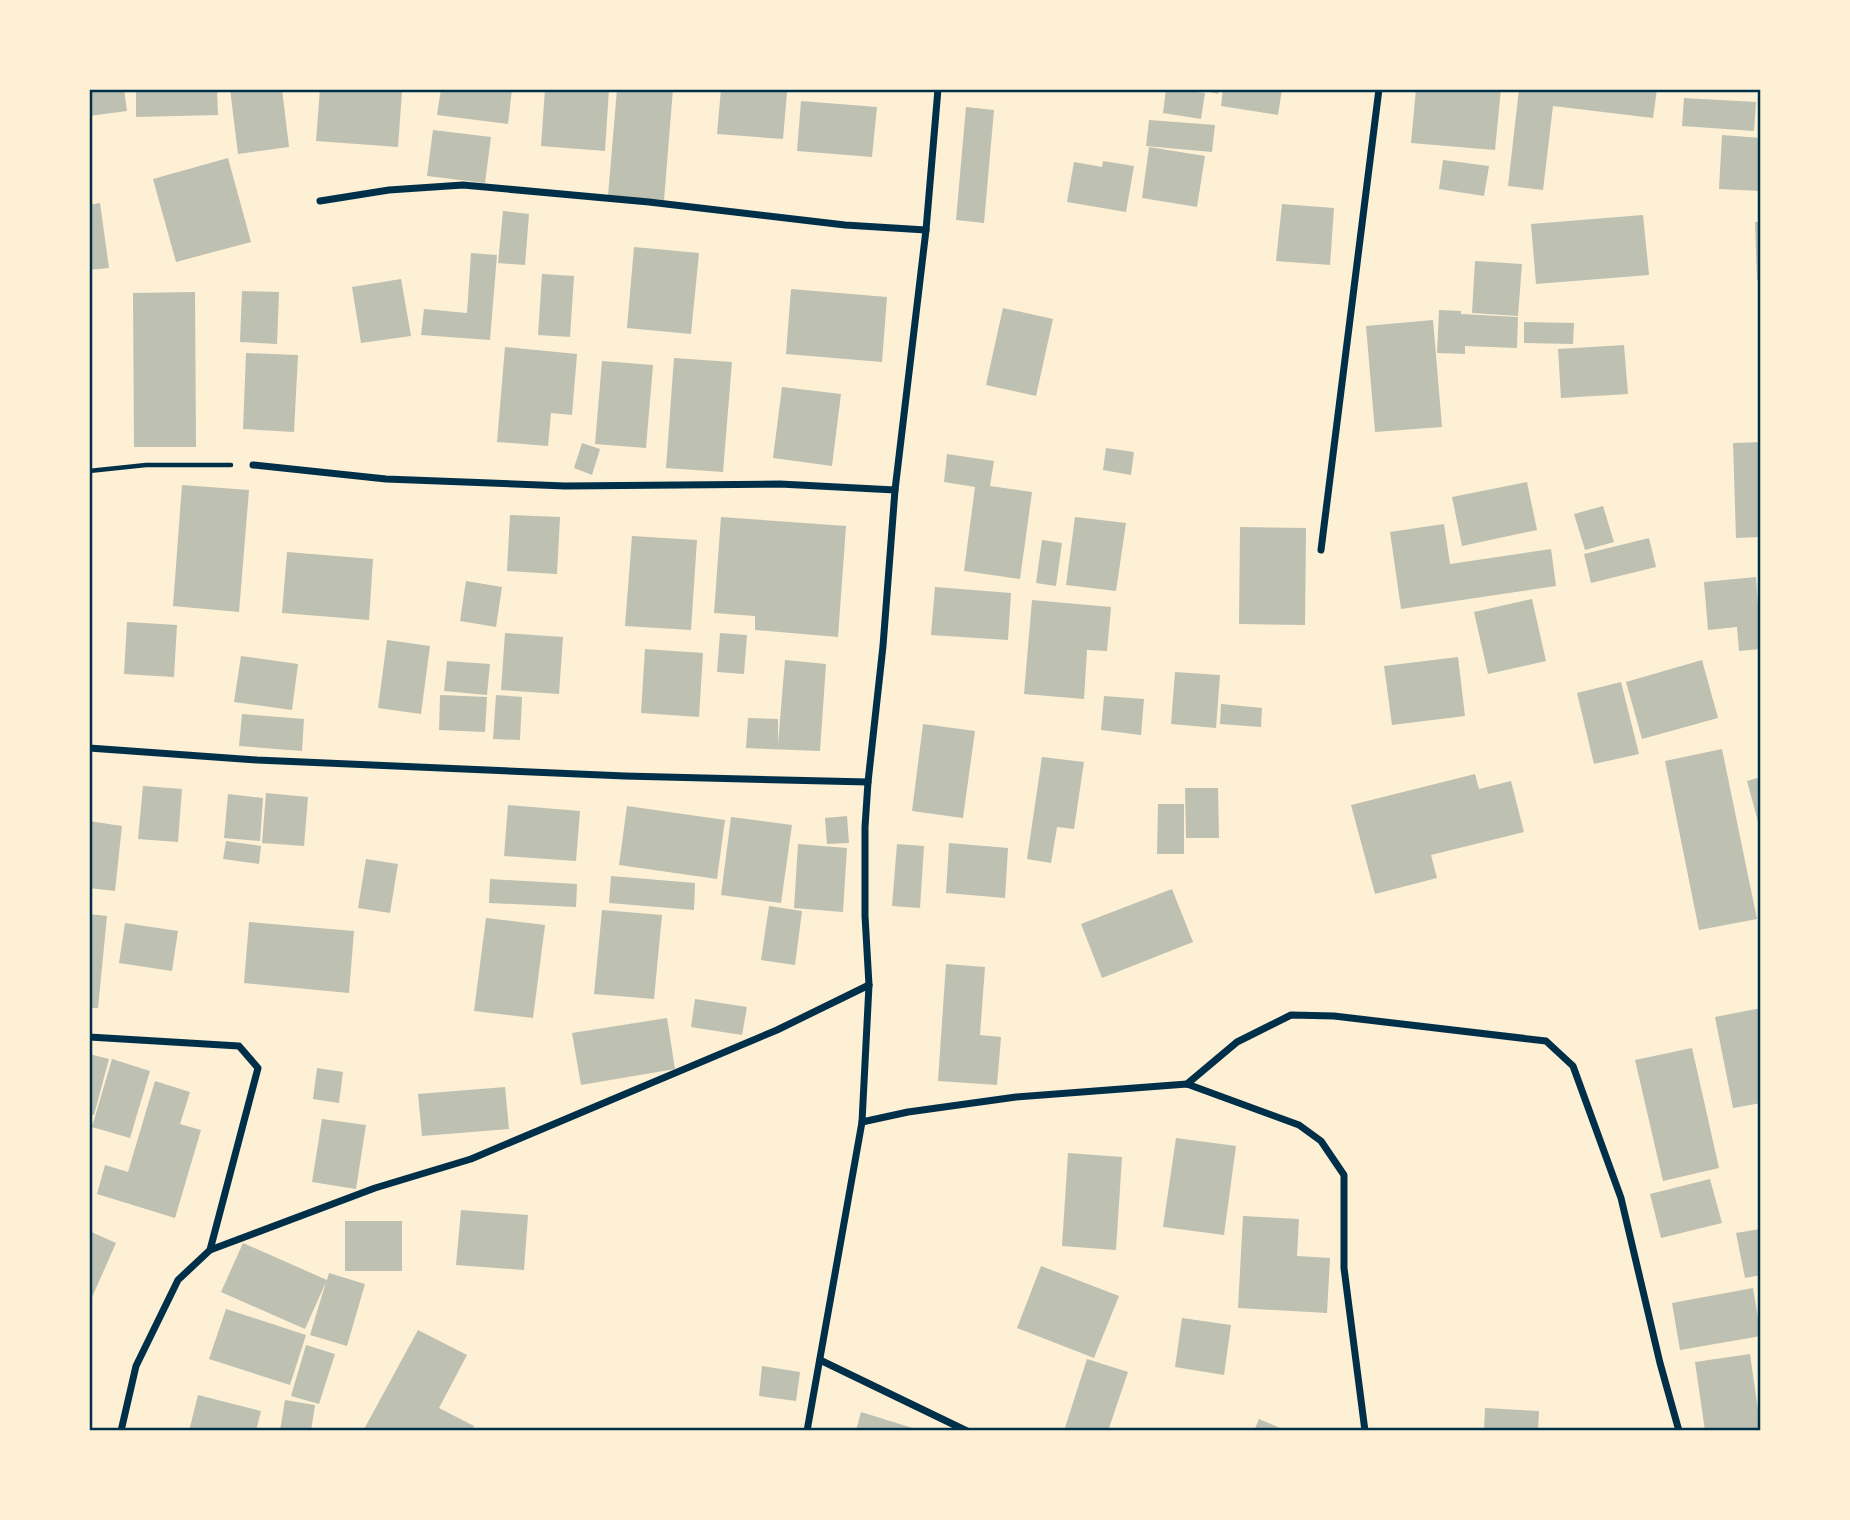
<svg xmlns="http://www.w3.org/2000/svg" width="1850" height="1520" font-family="'Golos Text',sans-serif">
  <rect width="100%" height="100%" fill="#fdf0d5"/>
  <g fill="#bec0b2">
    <path d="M89 89H124L127 111 89 116Z"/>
    <path d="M136 89H217L218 115 136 117Z"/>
    <path d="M230 89H282L289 147 238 154Z"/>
    <path d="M320 89 402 92 398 147 316 141Z"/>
    <path d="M441 89H512L508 124 437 115Z"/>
    <path d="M545 89H609L605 151 541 146Z"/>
    <path d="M617 89H673L664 200 608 196Z"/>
    <path d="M721 89 787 92 783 139 717 134Z"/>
    <path d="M1166 89 1205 93 1201 119 1163 113Z"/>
    <path d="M1198 89H1219L1218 94Z"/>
    <path d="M1223 89H1282L1278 115 1221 106Z"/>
    <path d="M1416 89H1501L1495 150 1411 143Z"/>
    <path d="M1519 89H1657L1653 118 1553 106 1543 190 1508 186Z"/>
    <path d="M1684 98 1756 102 1754 131 1682 126Z"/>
    <path d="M801 101 877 107 872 157 797 151Z"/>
    <path d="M966 107 994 110 984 223 956 220Z"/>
    <path d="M1149 120 1215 125 1212 152 1146 146Z"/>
    <path d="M433 130 491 137 485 183 427 176Z"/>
    <path d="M1722 135 1761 138V191L1719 189Z"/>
    <path d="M1149 147 1205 156 1197 207 1142 198Z"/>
    <path d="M228 158 251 242 176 262 153 179Z"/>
    <path d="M1443 160 1489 166 1484 196 1439 189Z"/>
    <path d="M1103 161 1134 166 1126 212 1067 202 1074 162 1102 167Z"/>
    <path d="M100 203 109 268 89 270V205Z"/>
    <path d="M1282 204 1334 208 1330 265 1276 261Z"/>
    <path d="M503 211 529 214 525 265 498 263Z"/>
    <path d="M1643 215 1649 275 1536 284 1531 224Z"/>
    <path d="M1761 221V280H1757L1755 222Z"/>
    <path d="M634 247 699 253 691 334 627 328Z"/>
    <path d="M471 253 497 255 490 340 421 335 424 309 467 313Z"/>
    <path d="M1475 261 1522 264 1518 316 1472 313Z"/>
    <path d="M542 274 574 276 570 337 538 335Z"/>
    <path d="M401 279 411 336 361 343 352 287Z"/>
    <path d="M791 289 887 297 882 362 786 354Z"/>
    <path d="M242 291 279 292 277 344 240 342Z"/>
    <path d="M195 292 196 447H134L133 293Z"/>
    <path d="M1003 308 1053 319 1036 396 986 385Z"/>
    <path d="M1439 310 1461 311V314L1518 317 1517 348 1465 346V354L1437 353Z"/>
    <path d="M1433 320 1442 427 1375 432 1366 326Z"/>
    <path d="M1524 322 1574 323 1573 344 1524 343Z"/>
    <path d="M1624 345 1628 394 1561 398 1558 349Z"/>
    <path d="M505 347 577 354 572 415 551 413 548 446 497 442Z"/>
    <path d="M246 353 298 355 294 432 243 429Z"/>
    <path d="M674 358 732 362 723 472 666 468Z"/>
    <path d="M602 361 653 365 646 448 595 444Z"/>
    <path d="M782 387 841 394 832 466 773 458Z"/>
    <path d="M1761 442V537L1736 538 1733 443Z"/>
    <path d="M582 443 600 449 592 475 574 468Z"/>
    <path d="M1106 448 1134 452 1131 475 1103 470Z"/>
    <path d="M947 454 994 461 990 486 1032 492 1020 579 964 571 975 487 944 482Z"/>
    <path d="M1527 482 1537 530 1462 546 1452 497Z"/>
    <path d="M182 485 249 490 239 612 173 606Z"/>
    <path d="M1603 506 1614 542 1585 550 1574 514Z"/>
    <path d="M510 515 560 517 557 574 507 571Z"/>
    <path d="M721 517 846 526 838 637 755 630V616L714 613Z"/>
    <path d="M1075 517 1126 523 1116 591 1066 585Z"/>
    <path d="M1444 524 1450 564 1551 549 1556 586 1401 609 1390 532Z"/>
    <path d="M1240 527 1306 528 1305 625 1239 624Z"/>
    <path d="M632 536 697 540 691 630 625 626Z"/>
    <path d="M1649 538 1656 567 1591 583 1584 554Z"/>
    <path d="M1042 540 1062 543 1056 586 1036 583Z"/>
    <path d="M287 552 373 559 369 620 282 613Z"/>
    <path d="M1756 577 1761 649 1739 651 1737 627 1708 630 1704 582Z"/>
    <path d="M466 581 502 587 496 627 460 621Z"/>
    <path d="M935 587 1011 593 1008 640 931 635Z"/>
    <path d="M1532 599 1546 661 1488 674 1474 612Z"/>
    <path d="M1032 600 1111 607 1107 651 1087 650 1084 699 1024 694Z"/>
    <path d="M127 622 177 625 174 677 124 674Z"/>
    <path d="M505 633 563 637 559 694 501 690Z"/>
    <path d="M720 633 747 635 744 674 717 672Z"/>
    <path d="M387 640 430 646 421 714 378 708Z"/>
    <path d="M645 649 703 653 699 717 641 713Z"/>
    <path d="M241 656 298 664 292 710 234 702Z"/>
    <path d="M1458 657 1465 716 1392 725 1384 666Z"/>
    <path d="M785 660 826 664 820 751 746 748 748 718 778 719V744Z"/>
    <path d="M1702 660 1718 718 1642 739 1626 682Z"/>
    <path d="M447 661 490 664 487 695 444 691Z"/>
    <path d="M1175 672 1220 675 1216 728 1171 724Z"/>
    <path d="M1621 682 1639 754 1594 764 1577 693Z"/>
    <path d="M440 695 487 697 485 732 439 730Z"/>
    <path d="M496 695 522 697 520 740 493 739Z"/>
    <path d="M1104 696 1144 699 1141 735 1101 730Z"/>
    <path d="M1221 704 1262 708 1261 727 1220 724Z"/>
    <path d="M242 714 304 719 302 751 239 746Z"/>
    <path d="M923 724 975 731 963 818 912 811Z"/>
    <path d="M1722 749 1757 919 1699 930 1665 761Z"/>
    <path d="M1042 757 1084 762 1074 829 1057 827 1051 863 1027 859Z"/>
    <path d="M1475 774 1479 789 1511 781 1524 832 1431 855 1437 878 1375 894 1351 805Z"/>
    <path d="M1761 777V829H1760L1747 781Z"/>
    <path d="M143 786 182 789 178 842 138 839Z"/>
    <path d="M1185 788H1218L1219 838H1186Z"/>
    <path d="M266 793 308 797 304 846 262 843Z"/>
    <path d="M228 794 263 798 260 841 224 838Z"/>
    <path d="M1158 804H1184V854H1157Z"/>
    <path d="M508 805 580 811 576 861 504 856Z"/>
    <path d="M627 806 725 820 717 879 619 865Z"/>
    <path d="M847 816 849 843 827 844 825 818Z"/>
    <path d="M731 817 792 825 781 903 721 895Z"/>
    <path d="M89 821 122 826 115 891 89 888Z"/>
    <path d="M226 841 261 846 259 864 223 859Z"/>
    <path d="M949 843 1008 848 1005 898 946 893Z"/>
    <path d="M798 844 847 848 843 912 794 908Z"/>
    <path d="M897 844 924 846 920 908 892 906Z"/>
    <path d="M366 859 398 864 390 913 358 908Z"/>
    <path d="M611 876 695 883 694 910 609 903Z"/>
    <path d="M490 879 577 884 576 907 489 903Z"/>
    <path d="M1172 889 1193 942 1102 978 1081 924Z"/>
    <path d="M769 906 802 911 795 965 761 960Z"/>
    <path d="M602 910 662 915 654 999 594 994Z"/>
    <path d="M89 914 107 916 98 1008H89Z"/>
    <path d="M486 918 545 925 533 1018 474 1011Z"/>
    <path d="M249 922 354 931 349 993 244 983Z"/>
    <path d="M125 923 178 931 172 971 119 963Z"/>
    <path d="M946 964 985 967 980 1035 1001 1037 997 1085 938 1081Z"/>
    <path d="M695 999 747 1007 742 1035 691 1027Z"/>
    <path d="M1761 1008V1103L1733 1108 1715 1017Z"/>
    <path d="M667 1018 675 1069 581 1085 572 1033Z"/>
    <path d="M1692 1048 1719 1168 1663 1181 1635 1060Z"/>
    <path d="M89 1054 109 1059 94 1115 89 1114Z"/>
    <path d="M112 1059 150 1071 130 1138 92 1127Z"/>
    <path d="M317 1068 343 1072 339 1103 313 1099Z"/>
    <path d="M155 1081 190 1092 180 1124 201 1130 175 1218 97 1194 105 1165 128 1172Z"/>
    <path d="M505 1087 509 1129 422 1136 418 1094Z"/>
    <path d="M322 1119 366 1125 356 1189 312 1182Z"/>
    <path d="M1176 1138 1236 1146 1224 1235 1163 1227Z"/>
    <path d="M1068 1153 1122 1157 1116 1250 1062 1246Z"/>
    <path d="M1710 1179 1722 1223 1661 1238 1650 1194Z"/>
    <path d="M461 1210 528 1215 524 1270 456 1265Z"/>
    <path d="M1243 1216 1299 1219 1297 1256 1330 1258 1327 1313 1238 1308Z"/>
    <rect x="345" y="1221" width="57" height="50"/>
    <path d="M1760 1229 1761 1275 1745 1278 1736 1233Z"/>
    <path d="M89 1231 116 1243 89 1304Z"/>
    <path d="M243 1243 327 1280 329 1273 365 1284 347 1346 310 1335 326 1282 305 1329 221 1292Z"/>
    <path d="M1041 1266 1119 1296 1094 1358 1017 1328Z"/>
    <path d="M1753 1288 1761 1336 1680 1350 1672 1303Z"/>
    <path d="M226 1309 306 1335 290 1385 209 1359Z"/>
    <path d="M1182 1318 1231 1325 1224 1375 1175 1367Z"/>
    <path d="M418 1330 467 1355 439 1408 474 1426 472 1431H363Z"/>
    <path d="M306 1345 335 1354 319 1404 291 1396Z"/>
    <path d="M1750 1354 1761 1431H1705L1695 1362Z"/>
    <path d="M1087 1359 1128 1372 1108 1431H1064Z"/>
    <path d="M762 1366 800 1372 796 1401 759 1396Z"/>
    <path d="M198 1395 261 1411 256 1431H189Z"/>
    <path d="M285 1400 315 1405 311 1431H280Z"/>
    <path d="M1485 1408 1539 1411 1538 1431H1484Z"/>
    <path d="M861 1412 919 1430V1431H856Z"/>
    <path d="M1259 1419 1287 1431H1254Z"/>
  </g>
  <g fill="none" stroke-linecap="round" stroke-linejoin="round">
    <path stroke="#003049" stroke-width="4.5" d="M89 471 146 465H231"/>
    <g stroke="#003049" stroke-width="7">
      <path d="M320 201 389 190 463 185 649 202 845 225 926 230"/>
      <path d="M253 465 386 479 565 486 780 484 895 490"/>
      <path d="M1321 550 1379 89"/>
      <path d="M89 748 257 760 625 776 868 782"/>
      <path d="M89 1037 239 1046 258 1068 210 1250"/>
      <path d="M1187 1084 1237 1042 1291 1015 1334 1016 1546 1041 1573 1066 1621 1198 1660 1363 1679 1431"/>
      <path d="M862 1122 908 1112 1016 1097 1187 1084 1299 1125 1321 1141 1344 1175V1268L1365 1431"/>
      <path d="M820 1360 967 1431"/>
      <path d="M121 1431 136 1366 178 1280 210 1250 375 1188 471 1159 777 1030 869 985"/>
      <path d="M807 1431 862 1122 869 985 865 916V827L868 782 883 646 895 490 926 230 938 89"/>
    </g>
  </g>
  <rect width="1850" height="1520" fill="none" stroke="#fdf0d5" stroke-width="182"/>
  <rect x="91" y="91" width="1668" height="1338" fill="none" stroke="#003049" stroke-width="2.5"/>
</svg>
